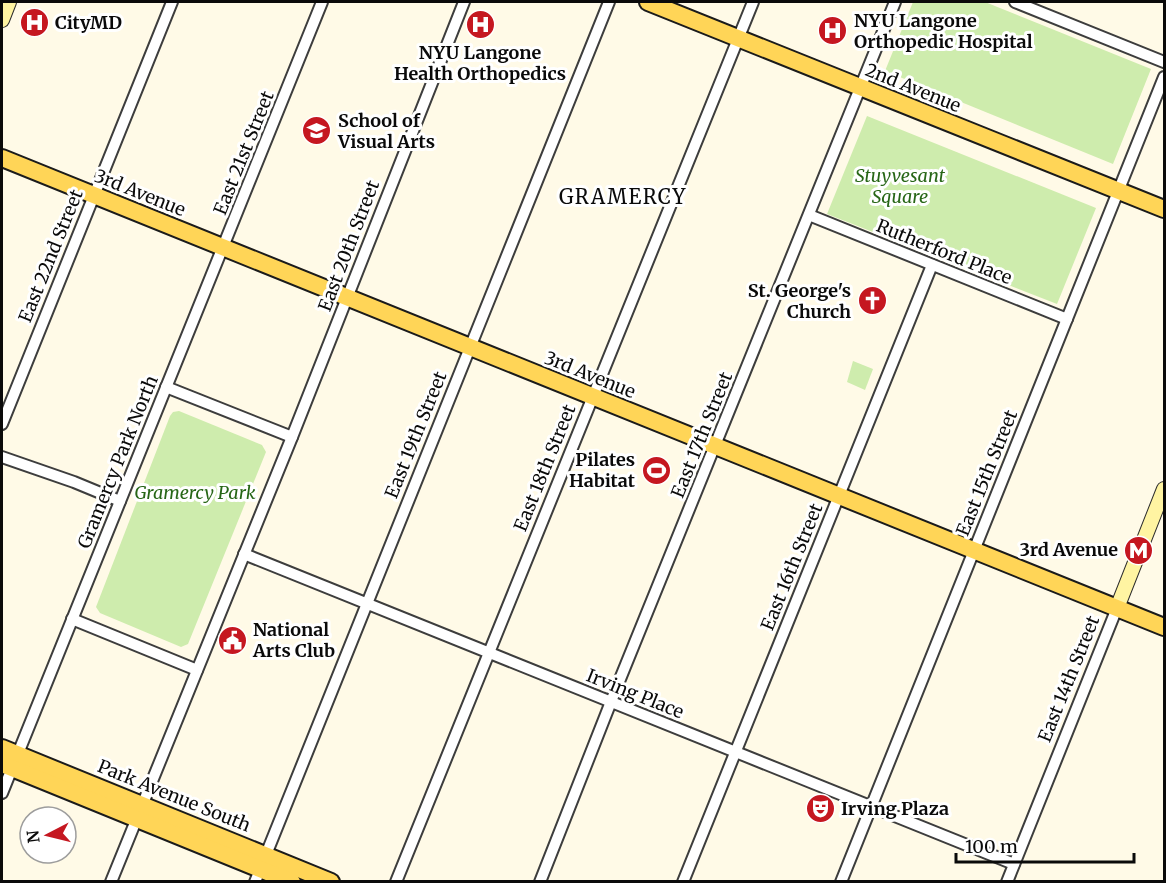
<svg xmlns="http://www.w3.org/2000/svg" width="1166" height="883" font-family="Merriweather,serif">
  <rect width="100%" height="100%" fill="#fffae7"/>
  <g fill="#ceecad">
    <path d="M913 2H985L1151 69 1113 164 885 71Z"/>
    <path d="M867 116 1096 208 1057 304 827 214Z"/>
    <path d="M853 361 873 369 865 390 847 382Z"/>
    <path d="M179 411 262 445 266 452 188 644 181 647 100 613 96 607 170 416 173 412Z"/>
  </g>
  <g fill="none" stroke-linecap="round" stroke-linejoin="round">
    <defs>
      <g id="minor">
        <path d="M1015 2 1164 62"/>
        <path d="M809 215 1067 319"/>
        <path d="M166 387 292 437"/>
        <path d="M2 424 172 2"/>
        <path d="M2 457 74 482 120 501"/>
        <path d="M244 554 1014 864"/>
        <path d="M72 619 197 670"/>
        <path d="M2 793 322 2"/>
        <path d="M111 882 292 437 464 2"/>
        <path d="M255 882 609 2"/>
        <path d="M396 882 753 2"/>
        <path d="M540 882 616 689 895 2"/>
        <path d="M683 882 932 265"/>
        <path d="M841 882 1164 77"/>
        <path d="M1007 882 1117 608"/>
      </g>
      <g id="secondary">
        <path d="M2 20 9 2"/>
        <path d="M1117 608 1164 489"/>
      </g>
      <g id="primary">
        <path d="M648 2 1164 209"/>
        <path d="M2 158 1164 627"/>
        <path d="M2 748 331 882"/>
        <path d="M2 764 292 882"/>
      </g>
    </defs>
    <use href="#minor" stroke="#3d3d3d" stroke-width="14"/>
    <use href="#secondary" stroke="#2c2c2c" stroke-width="16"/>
    <use href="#primary" stroke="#1b1b1b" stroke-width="20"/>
    <use href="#minor" stroke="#fff" stroke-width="10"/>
    <use href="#secondary" stroke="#fff4a2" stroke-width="14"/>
    <use href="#primary" stroke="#ffd557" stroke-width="16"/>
  </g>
  <defs>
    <symbol id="hospital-disc" viewBox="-11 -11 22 22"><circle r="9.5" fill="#c51720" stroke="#fff"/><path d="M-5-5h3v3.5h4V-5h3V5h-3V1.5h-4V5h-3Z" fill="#fff"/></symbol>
    <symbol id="university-disc" viewBox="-11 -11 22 22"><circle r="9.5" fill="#c51720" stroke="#fff"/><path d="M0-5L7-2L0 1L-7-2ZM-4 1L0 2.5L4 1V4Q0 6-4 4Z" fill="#fff"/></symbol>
    <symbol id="church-disc" viewBox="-11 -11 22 22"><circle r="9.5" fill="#c51720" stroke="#fff"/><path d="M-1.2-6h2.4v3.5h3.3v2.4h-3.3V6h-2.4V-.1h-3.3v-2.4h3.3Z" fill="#fff"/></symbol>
    <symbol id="stadium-disc" viewBox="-11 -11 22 22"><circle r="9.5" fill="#c51720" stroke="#fff"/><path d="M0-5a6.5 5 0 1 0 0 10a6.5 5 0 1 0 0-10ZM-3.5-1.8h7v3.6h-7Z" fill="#fff"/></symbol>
    <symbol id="metro-disc" viewBox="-11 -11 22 22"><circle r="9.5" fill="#c51720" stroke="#fff"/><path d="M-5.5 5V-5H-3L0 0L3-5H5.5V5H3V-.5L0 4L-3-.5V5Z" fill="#fff"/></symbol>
    <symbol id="civic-disc" viewBox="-11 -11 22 22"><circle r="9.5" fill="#c51720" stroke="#fff"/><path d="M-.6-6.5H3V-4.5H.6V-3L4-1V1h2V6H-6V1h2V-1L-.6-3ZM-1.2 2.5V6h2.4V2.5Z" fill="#fff"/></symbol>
    <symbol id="theatre-disc" viewBox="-11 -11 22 22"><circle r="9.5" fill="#c51720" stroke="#fff"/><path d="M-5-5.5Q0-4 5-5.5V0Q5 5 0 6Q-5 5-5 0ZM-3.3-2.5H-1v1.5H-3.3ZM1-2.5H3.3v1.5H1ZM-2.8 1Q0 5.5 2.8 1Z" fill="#fff"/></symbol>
  </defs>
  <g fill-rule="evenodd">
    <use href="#hospital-disc" x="18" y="6" width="33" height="33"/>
    <use href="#hospital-disc" x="464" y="8" width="33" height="33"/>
    <use href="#hospital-disc" x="816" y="14" width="33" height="33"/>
    <use href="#university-disc" x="300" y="114" width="33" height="33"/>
    <use href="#church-disc" x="856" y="284" width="33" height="33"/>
    <use href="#stadium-disc" x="640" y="454" width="33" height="33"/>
    <use href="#metro-disc" x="1122" y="534" width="33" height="33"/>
    <use href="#civic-disc" x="216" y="624" width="33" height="33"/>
    <use href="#theatre-disc" x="804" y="792" width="33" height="33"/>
  </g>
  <g text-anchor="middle" stroke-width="6" stroke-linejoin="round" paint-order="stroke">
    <g font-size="18" font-weight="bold" fill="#0a0a0a" stroke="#fff" text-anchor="start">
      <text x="854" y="27">NYU Langone<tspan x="854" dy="21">Orthopedic Hospital</tspan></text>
      <text x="55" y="29">CityMD</text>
      <text x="480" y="59" text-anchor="middle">NYU Langone<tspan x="480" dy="21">Health Orthopedics</tspan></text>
      <text x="338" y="127">School of<tspan x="338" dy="21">Visual Arts</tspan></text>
      <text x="851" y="297" text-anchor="end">St. George's<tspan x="851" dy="21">Church</tspan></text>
      <text x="635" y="466" text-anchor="end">Pilates<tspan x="635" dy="21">Habitat</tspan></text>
      <text x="1118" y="556" text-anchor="end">3rd Avenue</text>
      <text x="253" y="636">National<tspan x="253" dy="21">Arts Club</tspan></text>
      <text x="841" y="815">Irving Plaza</text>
    </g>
    <g font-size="18" fill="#0a0a0a" stroke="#fff">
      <text transform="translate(913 88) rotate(22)" y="6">2nd Avenue</text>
      <text transform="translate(244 153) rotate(-68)" y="6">East 21st Street</text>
      <text transform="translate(140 193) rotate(22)" y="6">3rd Avenue</text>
      <text transform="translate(349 246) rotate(-69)" y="6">East 20th Street</text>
      <text transform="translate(944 252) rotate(22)" y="6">Rutherford Place</text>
      <text transform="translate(51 256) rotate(-68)" y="6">East 22nd Street</text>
      <text transform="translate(590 375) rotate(22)" y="6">3rd Avenue</text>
      <text transform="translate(416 435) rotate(-68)" y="6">East 19th Street</text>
      <text transform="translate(702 435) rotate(-68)" y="6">East 17th Street</text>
      <text transform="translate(118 462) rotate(-68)" y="6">Gramercy Park North</text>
      <text transform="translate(545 468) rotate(-68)" y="6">East 18th Street</text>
      <text transform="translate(987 473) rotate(-68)" y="6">East 15th Street</text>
      <text transform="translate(792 567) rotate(-68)" y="6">East 16th Street</text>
      <text transform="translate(1069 679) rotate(-68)" y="6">East 14th Street</text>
      <text transform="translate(635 694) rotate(22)" y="6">Irving Place</text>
      <text transform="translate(174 796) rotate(22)" y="6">Park Avenue South</text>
    </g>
    <g font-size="18" font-style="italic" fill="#276616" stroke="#fff">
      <text x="900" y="182">Stuyvesant<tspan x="900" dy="21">Square</tspan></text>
      <text x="195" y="499">Gramercy Park</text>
    </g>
    <g font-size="20" letter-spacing="1.5" fill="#0a0a0a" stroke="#fff">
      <text x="623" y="204">GRAMERCY</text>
    </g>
  </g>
  <rect width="1166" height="883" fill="none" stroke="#0a0a0a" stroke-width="6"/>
  <g transform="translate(48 835) rotate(263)"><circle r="28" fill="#ffffff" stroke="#9d9d9d" stroke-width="1.5"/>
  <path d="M0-4.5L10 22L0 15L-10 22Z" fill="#c51720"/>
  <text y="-9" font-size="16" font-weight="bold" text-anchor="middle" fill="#0a0a0a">N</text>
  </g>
  <path d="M956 853v9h178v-9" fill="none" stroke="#0a0a0a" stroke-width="3"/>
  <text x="965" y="853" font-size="18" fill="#0a0a0a" stroke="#ffffff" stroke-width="4.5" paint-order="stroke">100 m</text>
</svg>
